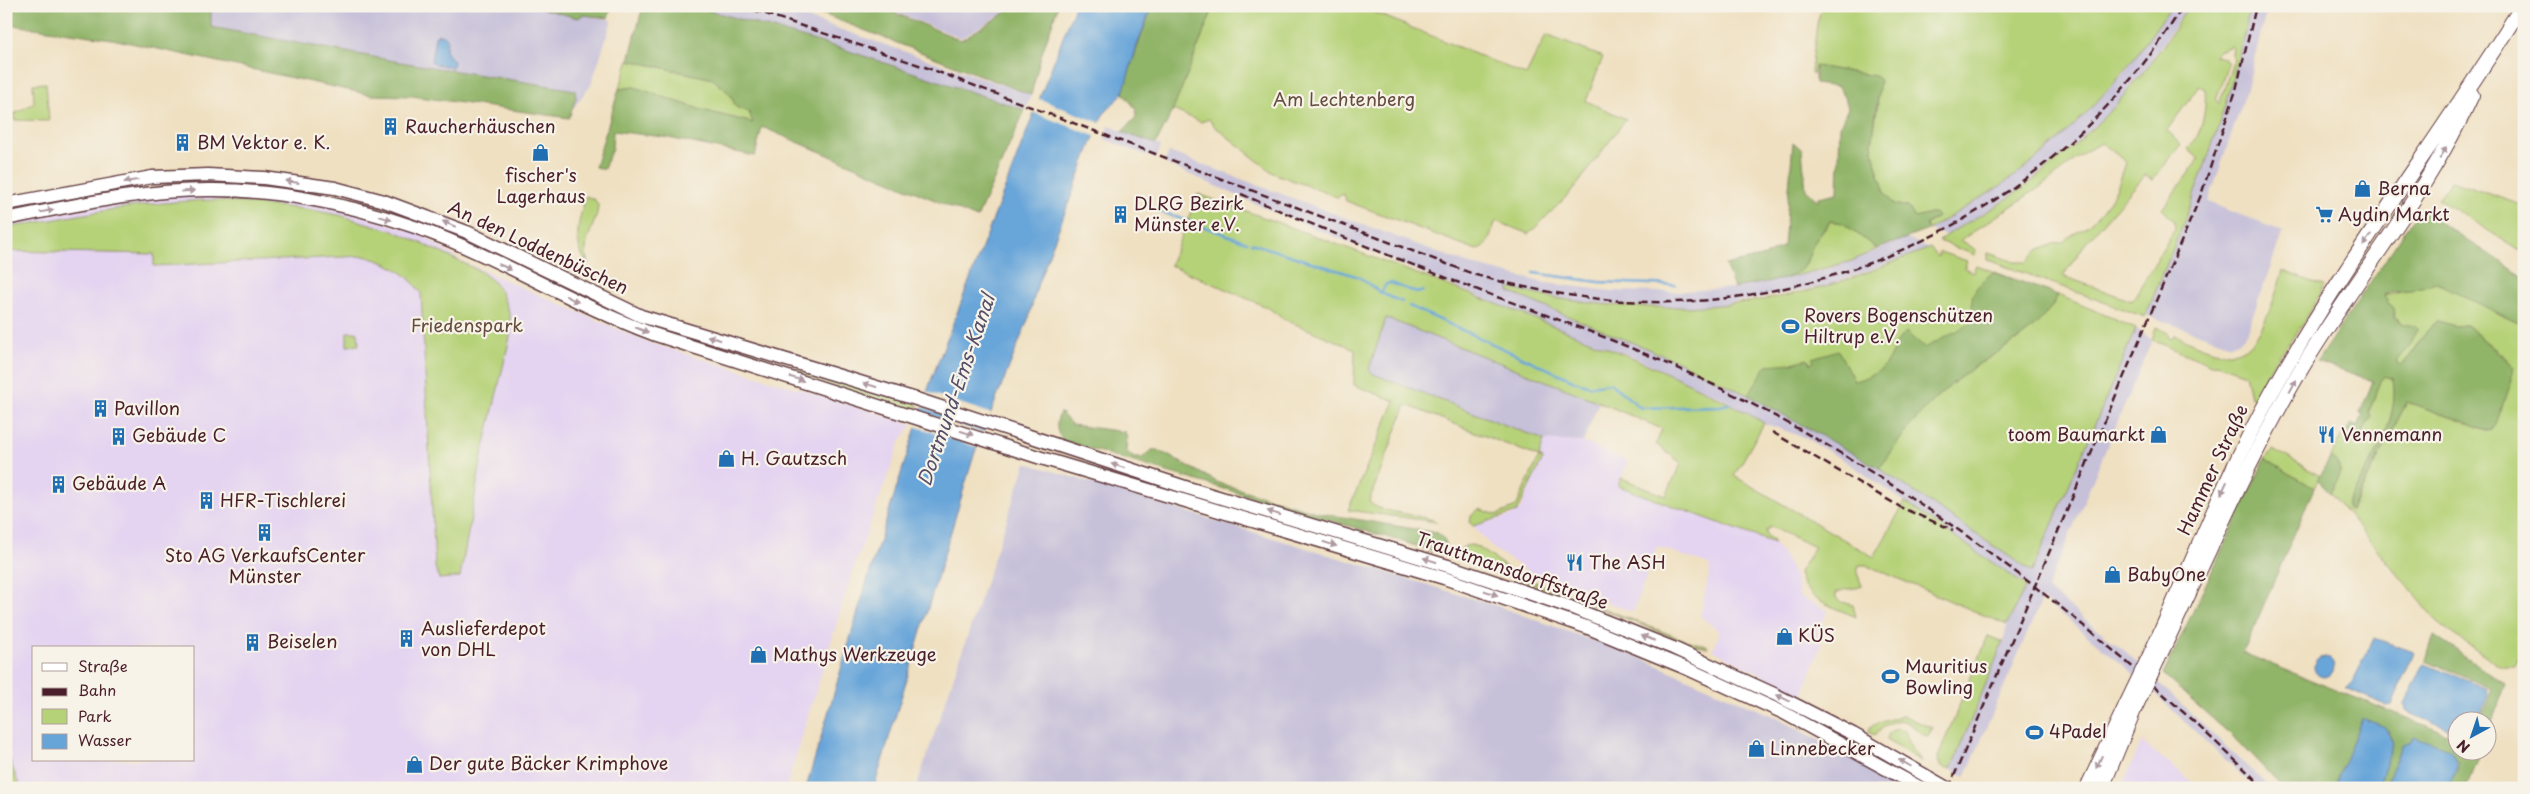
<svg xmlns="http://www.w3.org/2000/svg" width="2530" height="794" font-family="'Playpen Sans',sans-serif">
  <rect width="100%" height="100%" fill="#f7f3e8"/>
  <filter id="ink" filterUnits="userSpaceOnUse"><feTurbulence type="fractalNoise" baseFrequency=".02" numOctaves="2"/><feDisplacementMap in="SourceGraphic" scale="10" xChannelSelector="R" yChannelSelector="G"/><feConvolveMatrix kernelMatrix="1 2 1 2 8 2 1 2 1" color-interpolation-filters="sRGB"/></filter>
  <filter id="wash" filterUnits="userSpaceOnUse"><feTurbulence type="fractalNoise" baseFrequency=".0096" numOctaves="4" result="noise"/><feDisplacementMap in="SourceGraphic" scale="20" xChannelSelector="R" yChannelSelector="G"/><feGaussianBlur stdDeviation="1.12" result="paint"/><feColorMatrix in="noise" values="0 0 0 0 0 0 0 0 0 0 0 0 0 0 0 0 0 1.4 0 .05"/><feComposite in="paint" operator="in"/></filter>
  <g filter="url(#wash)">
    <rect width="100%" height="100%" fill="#efe0c1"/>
    <g fill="#e4d3f1" fill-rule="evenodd">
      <path d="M208 195 261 197 331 207 420 233 459 260 647 342 912 424 900 442 853 570 786 788H6V222L144 197ZM34 648H194V760H34Z"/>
      <path d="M1544 440 1583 442 1628 461 1618 486 1774 543 1788 562 1796 581 1799 596 1828 611 1817 632 1821 645 1802 696 1713 650 1719 635 1718 630 1700 616 1711 566 1657 546 1633 612 1533 574 1494 549 1473 526 1511 516 1520 510 1543 459 1539 457Z"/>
      <path d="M2142 742 2199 788H2121Z"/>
    </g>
    <g fill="#c6c0d9">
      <path d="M211 6H532L578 18 583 15 612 20 591 85 571 111 576 98 575 90 400 62 211 27Z"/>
      <path d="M694 6H772L1031 95 1025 110 843 49Z"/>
      <path d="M880 6H1015L961 38Z"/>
      <path d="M2171 6H2188L2148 65 2115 106 2089 131 2059 158 2009 197 1947 235 1928 230 1987 194 2054 144 2088 112 2125 71Z"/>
      <path d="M2250 6H2267L2265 17 2246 92 2208 202 2283 232 2246 334 2238 342 2231 345 2146 315 2185 221 2204 168 2237 64Z"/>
      <path d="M1109 126 1161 146 1156 159 1104 139Z"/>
      <path d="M1169 152 1472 265 1545 283 1611 291 1667 292 1734 288 1820 271 1852 261 1906 238 1930 248 1825 286 1718 305 1673 307 1626 305 1582 302 1509 289V292L1682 363 1772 407 1879 468 2032 572 2136 328 2152 340 2047 589 2125 651 2270 788H2256L2127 668 2042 599 1965 777 1951 769 2003 642 2007 625 2025 585 1844 460 1805 438 1764 423 1722 398 1636 358 1500 305 1263 207 1164 163Z"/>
      <path d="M1386 318 1599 402 1583 442 1544 440 1373 374 1369 369Z"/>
      <path d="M1026 463 1500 607 1636 656 1775 717 1869 766 1902 788H916Z"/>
    </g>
    <g fill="#b6d278" stroke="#807852" fill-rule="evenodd">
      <path d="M1214 6H1359L1526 75 1546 35 1603 57 1586 101 1626 119 1574 189 1529 234 1496 221 1487 244 1477 250 1346 201 1344 194 1337 197 1273 173 1213 125 1209 119 1201 122 1173 110Z"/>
      <path d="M1822 6H2171C2131 67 2083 123 2025 168 1995 191 1961 210 1928 230L1926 225 1937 217 1934 213 1915 218 1908 207 1893 204 1885 193 1876 165 1872 144 1878 103 1875 76 1815 66 1813 75 1811 72 1817 24Z"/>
      <path d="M2188 6H2250C2229 114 2187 216 2145 317L1988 260V253L2015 262H2026L2038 251 2053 244 2063 242C2069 235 2078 233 2085 227 2107 211 2119 187 2126 162L2102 143 2086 151 2049 181 1961 240 1976 250 1975 255 1939 241C1961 224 1987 213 2010 197 2081 147 2145 82 2188 6ZM2232 46 2231 54 2234 59 2219 104 2216 100 2228 64 2224 58 2215 56 2218 51ZM2199 86 2205 89C2207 108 2202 136 2188 149L2199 159 2162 209 2174 221 2175 229 2132 301 2063 276 2085 244 2145 175 2153 180 2181 144 2167 130Z"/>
      <path d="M629 60 713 79 730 94 736 107 749 112 754 123 702 110 634 87 619 89Z"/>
      <path d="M46 83 49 121 14 120V114L34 103 33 84Z"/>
      <path d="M2451 181 2524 206V253L2438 199Z"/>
      <path d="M1198 194C1306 232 1413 272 1520 313 1604 346 1687 377 1764 423L1734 476 1874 557 1905 502 2026 586 2007 625 1866 565H1859L1857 573 1862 586C1853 590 1845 588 1836 593V598L1842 602 1853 605 1856 617C1834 607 1803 599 1799 572L1815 547 1771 527 1766 530V534L1774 543 1618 486 1621 478 1666 496 1681 463 1656 444 1662 429 1599 402 1386 318 1369 369 1373 374 1544 440 1539 457 1543 459 1517 512 1473 526 1470 523 1471 516 1479 509 1497 515 1516 507 1539 457 1406 405 1369 501C1376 514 1421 513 1437 522L1348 510 1395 401 1354 385 1355 349 1283 319 1269 308 1170 265Z"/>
      <path d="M586 196 595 200 598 205C597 227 580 240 588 264 571 244 579 219 586 196Z"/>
      <path d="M215 200 306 209 339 215 397 232 480 271 492 280 501 292 510 315V337L482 456 460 577 439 579 435 567 421 293C406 271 389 263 364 256L154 266V254L6 251V228C76 216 144 201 215 200Z"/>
      <path d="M1831 221 1843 223 1877 249 1852 261 1784 279 1805 266 1813 244Z"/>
      <path d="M1930 248 1938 257 1940 252 1967 261 1964 268 1973 272 1976 265 2027 284 1935 357 1772 407 1682 363 1509 292V288C1608 314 1727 314 1826 286 1861 276 1895 261 1930 248Z"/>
      <path d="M2283 271 2324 286 2301 327 2274 362 2253 397H2250L2245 374 2217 364 2212 365 2152 340 2156 327 2168 333 2169 338 2172 339 2175 335C2191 342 2211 353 2229 353 2261 354 2275 294 2283 271Z"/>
      <path d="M2436 282 2524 326V646L2515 667H2501L2451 633 2435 619 2330 493C2340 475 2346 473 2331 456L2343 435 2349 439 2371 417 2369 412 2380 381 2384 376 2393 379C2401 423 2367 466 2348 503L2351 511 2407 402 2490 431 2507 359 2466 325 2455 326 2438 321C2422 331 2417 352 2401 365L2395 361 2415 326 2402 324 2395 315 2394 308 2388 303 2385 295Z"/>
      <path d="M2058 295 2136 328 2032 572 1879 468C1887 459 1892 451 1899 441 1913 420 1932 402 1951 385 1986 353 2036 340 2058 295Z"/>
      <path d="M599 305 650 326 701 339 918 404 915 412 626 319Z"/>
      <path d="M347 332H358L359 345 347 346Z"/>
      <path d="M2273 449 2320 476 2314 488 2265 459Z"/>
      <path d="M1471 545 1478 547 1517 575 1679 638 1707 646 1708 648 1684 642 1587 603 1463 560 1460 551 1465 546Z"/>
      <path d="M1988 636 2003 642 1951 769H1946L1939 764 1938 757Z"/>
      <path d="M1902 715 1932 728 1928 736C1921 735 1920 732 1915 728 1899 713 1888 723 1875 735L1868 731 1871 726Z"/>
      <path d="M1896 729 1905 731 1910 744 1921 761 1886 740 1888 733Z"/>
      <path d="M6 750 20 788H6Z"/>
    </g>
    <g fill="#90b468" stroke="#6d6a4a">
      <path d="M6 6H211V27L400 62 575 90 576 98 569 118 412 96 371 95 112 39 6 24Z"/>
      <path d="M532 6H611L608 18 583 15 578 18Z"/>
      <path d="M643 6H694L843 49 1025 110 977 218 762 127 755 156 664 137 613 131 612 148 604 169 595 167 619 89 634 87 702 110 753 123 749 112 736 107 730 94 713 79 629 60Z"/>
      <path d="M802 6H878L961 40 1016 6H1058L1040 59 1031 95Z"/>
      <path d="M1152 6H1214L1173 110 1156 144 1122 132 1136 117V109L1123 93V88Z"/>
      <path d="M1815 66 1875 76 1880 80 1872 144 1876 165 1885 193 1893 204 1908 207 1915 218 1934 213 1937 217 1926 224 1928 230 1877 249 1843 223 1830 221 1813 244 1805 266 1795 274 1784 279 1734 288 1725 265 1765 256 1784 246 1793 142 1802 150 1806 190 1818 201 1819 197 1838 193 1840 126 1848 108 1845 97 1838 87 1815 84Z"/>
      <path d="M2420 209 2524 277V326L2437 283 2411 290 2392 291 2385 295 2388 303 2394 308 2395 316 2402 324 2415 326 2418 329 2411 344 2396 361 2401 365C2418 352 2422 331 2438 321L2455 326 2466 325 2515 367 2496 425 2491 431 2407 402 2350 511 2347 507 2348 503C2367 466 2401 423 2393 379L2384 376 2380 381 2369 412 2371 417 2362 434 2357 432 2349 439 2343 435 2351 424 2358 427 2363 414 2360 413 2373 381 2317 361Z"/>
      <path d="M1993 272 2058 295C2036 340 1986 353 1951 385 1932 402 1913 420 1899 441 1892 451 1887 459 1879 468L1748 395 1767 365 1792 363 1808 359 1810 364 1814 362 1812 358 1838 350 1854 381C1865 378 1881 373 1887 362 1894 351 1895 340 1906 332L1924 348C1932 344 1964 328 1969 323 1974 315 1972 308 1972 300 1972 289 1985 279 1993 272Z"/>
      <path d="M1060 412 1072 425 1125 432 1127 438 1126 451 1134 458H1142L1152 450H1158L1219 483 1319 513 1438 533 1445 540 1446 547 1440 553 1067 442C1055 435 1055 425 1060 412Z"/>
      <path d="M2331 456C2346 473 2340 475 2330 493L2317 480Z"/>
      <path d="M2265 459 2314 488 2243 653 2457 738 2458 752H2480L2466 788H2446L2457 771 2458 762 2412 740 2401 747 2385 788H2378L2393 743 2388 730 2341 774 2334 788H2283L2239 742 2163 675Z"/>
      <path d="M2434 635 2506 684 2488 732V722L2480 721 2492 689 2426 660Z"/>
    </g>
    <g fill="#67a5d9" stroke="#586282">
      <path d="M1075 6H1152L1137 46 1123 93 1103 115 1090 147 1038 283 1029 317 974 455 874 788H806L870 571 930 383Z"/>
      <path d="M438 34 444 35 447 38 446 52 454 61 453 67 435 64 431 61 435 37Z"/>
      <path d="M2374 638 2414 652 2392 705 2387 706 2346 688 2353 681Z"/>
      <circle cx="2324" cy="667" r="10"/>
      <path d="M2425 663 2487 689 2488 695 2478 721 2458 722 2457 732 2406 712 2405 704 2422 665Z"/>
      <path d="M2362 718 2385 727 2393 743 2378 788H2334Z"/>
      <path d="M2414 736 2451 750C2460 768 2457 771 2446 788H2385L2401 746 2412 740Z"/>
    </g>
    <g fill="#efe0c1">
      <path d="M1037 98 1103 124 1097 137 1032 112Z"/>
      <path d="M925 391 992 414 987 428 920 406Z"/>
      <path d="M919 412 985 433 979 448 914 426Z"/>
    </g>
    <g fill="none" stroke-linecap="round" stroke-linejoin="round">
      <g stroke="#67a5d9" stroke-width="2.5">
        <path d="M1153 209 1247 242"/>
        <path d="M1251 243 1359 277 1381 293 1402 302"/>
        <path d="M1534 273 1599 282 1675 285"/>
        <path d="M1381 293 1386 284 1391 283 1417 293 1423 291"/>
        <path d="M1409 306 1577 382 1591 386 1610 383 1641 408 1720 406 1729 404"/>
      </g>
    </g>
  </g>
  <g filter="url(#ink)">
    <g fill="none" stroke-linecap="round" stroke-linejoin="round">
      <defs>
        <g id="secondary">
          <path d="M6 204 152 177 208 175 264 178 335 188 384 201 467 232 641 316 916 399 1188 488 1448 566 1570 607 1673 648 1774 694 1853 734 1947 788"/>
          <path d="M6 219C72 206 140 190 208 190 285 189 372 209 444 238 515 267 581 307 653 334L1038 457 1444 578 1586 627 1688 669 1784 713 1921 788"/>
        </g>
        <g id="primary">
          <path d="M2150 655C2191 567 2225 476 2272 392 2347 258 2441 136 2522 6"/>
          <path d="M2158 659C2205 562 2247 461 2302 368 2357 276 2428 193 2472 95"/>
          <path d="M2087 788 2126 705"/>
          <path d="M2102 788 2134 710"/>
        </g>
      </defs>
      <use href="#secondary" stroke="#633c42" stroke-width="15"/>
      <use href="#primary" stroke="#633c42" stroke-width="16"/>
      <use href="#secondary" stroke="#fff" stroke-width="12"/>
      <use href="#primary" stroke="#fff" stroke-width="14"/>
      <g stroke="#4a1f2b" stroke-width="2.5" stroke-dasharray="8 4" stroke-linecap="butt">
        <path d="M742 6 925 67 1476 275C1555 297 1637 308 1719 299 1910 277 2083 171 2183 6"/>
        <path d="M1241 194C1322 229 1404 262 1486 293 1563 321 1640 349 1714 385 1923 486 2098 627 2264 788"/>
        <path d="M1772 432 1902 508 1953 530"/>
        <path d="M1949 788 2201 195 2236 90 2256 6"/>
      </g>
      <defs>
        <g id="primary-bridge">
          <path d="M2126 705 2150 655"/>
          <path d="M2134 710 2158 659"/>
        </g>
      </defs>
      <use href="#primary-bridge" stroke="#633c42" stroke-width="16" stroke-linecap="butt"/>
      <use href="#primary-bridge" stroke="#fff" stroke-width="14"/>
    </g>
    <defs><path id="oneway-solid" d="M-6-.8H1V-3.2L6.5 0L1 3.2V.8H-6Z" transform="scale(1.25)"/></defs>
    <g fill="#ae9aa0">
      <use href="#oneway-solid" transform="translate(2443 153) rotate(-61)"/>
      <use href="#oneway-solid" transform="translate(131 181) rotate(171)"/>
      <use href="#oneway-solid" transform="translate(292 182) rotate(-172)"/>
      <use href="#oneway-solid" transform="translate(188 191) rotate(-4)"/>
      <use href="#oneway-solid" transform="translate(47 211) rotate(-11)"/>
      <use href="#oneway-solid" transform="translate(385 218) rotate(18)"/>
      <use href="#oneway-solid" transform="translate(449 224) rotate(-157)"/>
      <use href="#oneway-solid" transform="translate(2367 240) rotate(124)"/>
      <use href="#oneway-solid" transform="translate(505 267) rotate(25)"/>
      <use href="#oneway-solid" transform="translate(572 299) rotate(26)"/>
      <use href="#oneway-solid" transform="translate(642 330) rotate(21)"/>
      <use href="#oneway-solid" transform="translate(714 338) rotate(-163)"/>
      <use href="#oneway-solid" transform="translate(797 379) rotate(18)"/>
      <use href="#oneway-solid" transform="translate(870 385) rotate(-163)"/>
      <use href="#oneway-solid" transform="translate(2293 386) rotate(-61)"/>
      <use href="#oneway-solid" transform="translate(967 433) rotate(18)"/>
      <use href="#oneway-solid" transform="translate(1118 466) rotate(-163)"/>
      <use href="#oneway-solid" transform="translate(2224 488) rotate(115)"/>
      <use href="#oneway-solid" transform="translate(1274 513) rotate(-163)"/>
      <use href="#oneway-solid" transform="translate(1330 544) rotate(17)"/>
      <use href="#oneway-solid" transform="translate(1430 560) rotate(-163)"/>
      <use href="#oneway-solid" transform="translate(1491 593) rotate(19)"/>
      <use href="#oneway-solid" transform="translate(1648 638) rotate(-158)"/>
      <use href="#oneway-solid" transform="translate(1783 698) rotate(-154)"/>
      <use href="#oneway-solid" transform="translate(2099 762) rotate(115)"/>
      <use href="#oneway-solid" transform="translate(1905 763) rotate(-150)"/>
    </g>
  </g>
  <defs>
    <symbol id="building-bare" viewBox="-9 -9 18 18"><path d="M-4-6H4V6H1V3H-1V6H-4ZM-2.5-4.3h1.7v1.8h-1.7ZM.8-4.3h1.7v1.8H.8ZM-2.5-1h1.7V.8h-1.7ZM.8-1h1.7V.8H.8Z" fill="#1f6fb2" stroke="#f7f3e8" stroke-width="2.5" paint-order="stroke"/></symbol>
    <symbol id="shop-bare" viewBox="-9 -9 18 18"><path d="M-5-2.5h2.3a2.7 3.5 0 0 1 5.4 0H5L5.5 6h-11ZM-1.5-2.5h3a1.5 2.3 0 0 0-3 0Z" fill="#1f6fb2" stroke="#f7f3e8" stroke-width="2.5" paint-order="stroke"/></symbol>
    <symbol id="supermarket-bare" viewBox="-9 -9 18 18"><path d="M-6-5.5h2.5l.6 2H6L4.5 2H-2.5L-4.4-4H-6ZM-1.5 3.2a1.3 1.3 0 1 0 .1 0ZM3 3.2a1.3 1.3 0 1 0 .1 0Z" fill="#1f6fb2" stroke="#f7f3e8" stroke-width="2.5" paint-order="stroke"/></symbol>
    <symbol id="stadium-bare" viewBox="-9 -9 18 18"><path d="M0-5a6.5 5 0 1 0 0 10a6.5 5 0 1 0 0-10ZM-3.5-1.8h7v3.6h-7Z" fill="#1f6fb2" stroke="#f7f3e8" stroke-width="2.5" paint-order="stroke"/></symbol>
    <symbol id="restaurant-bare" viewBox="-9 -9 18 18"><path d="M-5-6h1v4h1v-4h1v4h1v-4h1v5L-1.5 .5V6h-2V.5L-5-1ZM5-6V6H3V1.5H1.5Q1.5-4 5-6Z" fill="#1f6fb2" stroke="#f7f3e8" stroke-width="2.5" paint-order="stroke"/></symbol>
  </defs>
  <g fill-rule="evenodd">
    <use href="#building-bare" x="378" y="114" width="25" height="25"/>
    <use href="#building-bare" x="170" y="130" width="25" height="25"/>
    <use href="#shop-bare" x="528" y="140" width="25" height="25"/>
    <use href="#shop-bare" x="2350" y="176" width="25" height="25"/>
    <use href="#building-bare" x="1108" y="202" width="25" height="25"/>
    <use href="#supermarket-bare" x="2312" y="202" width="25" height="25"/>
    <use href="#stadium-bare" x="1778" y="314" width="25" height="25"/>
    <use href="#building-bare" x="88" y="396" width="25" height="25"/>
    <use href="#shop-bare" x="2146" y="422" width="25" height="25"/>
    <use href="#restaurant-bare" x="2314" y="422" width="25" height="25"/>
    <use href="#building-bare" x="106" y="424" width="25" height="25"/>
    <use href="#shop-bare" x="714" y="446" width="25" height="25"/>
    <use href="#building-bare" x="46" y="472" width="25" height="25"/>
    <use href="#building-bare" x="194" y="488" width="25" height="25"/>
    <use href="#building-bare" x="252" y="520" width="25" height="25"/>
    <use href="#restaurant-bare" x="1562" y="550" width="25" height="25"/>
    <use href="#shop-bare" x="2100" y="562" width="25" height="25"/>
    <use href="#shop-bare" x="1772" y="624" width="25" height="25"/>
    <use href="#building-bare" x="394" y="626" width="25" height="25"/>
    <use href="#building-bare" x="240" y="630" width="25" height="25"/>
    <use href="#shop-bare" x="746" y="642" width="25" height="25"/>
    <use href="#stadium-bare" x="1878" y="664" width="25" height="25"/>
    <use href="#stadium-bare" x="2022" y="720" width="25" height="25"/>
    <use href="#shop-bare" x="1744" y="736" width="25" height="25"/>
    <use href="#shop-bare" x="402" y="752" width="25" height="25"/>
  </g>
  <g text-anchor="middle" stroke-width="4.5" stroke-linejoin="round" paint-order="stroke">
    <g font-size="18" fill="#654c3e" stroke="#f7f3e8">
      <text x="1344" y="106">Am Lechtenberg</text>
      <text x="467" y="332">Friedenspark</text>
    </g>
    <g font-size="18" fill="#4a1f2b" stroke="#f7f3e8" text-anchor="start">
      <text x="405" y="133">Raucherhäuschen</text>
      <text x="197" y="149">BM Vektor e. K.</text>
      <text x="541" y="182" text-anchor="middle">fischer's<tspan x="541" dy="21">Lagerhaus</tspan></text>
      <text x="2377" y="195">Berna</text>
      <text x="1134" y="210">DLRG Bezirk<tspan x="1134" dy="21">Münster e.V.</tspan></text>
      <text x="2338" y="221">Aydin Markt</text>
      <text x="1804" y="322">Rovers Bogenschützen<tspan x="1804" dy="21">Hiltrup e.V.</tspan></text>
      <text x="114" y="415">Pavillon</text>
      <text x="2145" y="441" text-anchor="end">toom Baumarkt</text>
      <text x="2341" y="441">Vennemann</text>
      <text x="132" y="442">Gebäude C</text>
      <text x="741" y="465">H. Gautzsch</text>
      <text x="72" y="490">Gebäude A</text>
      <text x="220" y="507">HFR-Tischlerei</text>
      <text x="265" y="562" text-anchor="middle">Sto AG VerkaufsCenter<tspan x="265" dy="21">Münster</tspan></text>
      <text x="1589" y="569">The ASH</text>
      <text x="2127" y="581">BabyOne</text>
      <text x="421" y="635">Auslieferdepot<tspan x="421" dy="21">von DHL</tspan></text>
      <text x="1798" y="642">KÜS</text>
      <text x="267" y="648">Beiselen</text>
      <text x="773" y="661">Mathys Werkzeuge</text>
      <text x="1905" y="673">Mauritius<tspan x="1905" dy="21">Bowling</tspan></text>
      <text x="2049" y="738">4Padel</text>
      <text x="1770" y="755">Linnebecker</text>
      <text x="429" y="770">Der gute Bäcker Krimphove</text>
    </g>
    <g font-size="18" fill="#4a1f2b" stroke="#f7f3e8">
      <text transform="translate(538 248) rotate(25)" y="6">An den Loddenbüschen</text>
      <text transform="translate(2213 470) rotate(-65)" y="6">Hammer Straße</text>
      <text transform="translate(1512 571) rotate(19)" y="6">Trauttmansdorffstraße</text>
    </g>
    <g font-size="19" font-style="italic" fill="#544e68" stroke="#f7f3e8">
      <text transform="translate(956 390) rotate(-71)" y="7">Dortmund-Ems-Kanal</text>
    </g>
  </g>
  <rect width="2530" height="794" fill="none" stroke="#f7f3e8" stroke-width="25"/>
  <rect x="32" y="646" width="162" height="115" fill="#f7f3e8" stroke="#b29e9c"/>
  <rect x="42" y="663" width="25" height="8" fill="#ffffff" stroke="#b29e9c"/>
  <text x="78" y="672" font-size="15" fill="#4a1f2b">Straße</text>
  <rect x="42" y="688" width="25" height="8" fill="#4a1f2b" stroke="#b29e9c"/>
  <text x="78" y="696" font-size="15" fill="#4a1f2b">Bahn</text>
  <rect x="42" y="709" width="25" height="15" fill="#b6d278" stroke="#b29e9c"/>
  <text x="78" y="722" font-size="15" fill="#4a1f2b">Park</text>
  <rect x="42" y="734" width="25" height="15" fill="#67a5d9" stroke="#b29e9c"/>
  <text x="78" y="746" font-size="15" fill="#4a1f2b">Wasser</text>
  <g transform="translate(2472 736) rotate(220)"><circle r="24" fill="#f7f3e8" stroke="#b29e9c"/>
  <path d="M0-4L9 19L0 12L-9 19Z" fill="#1f6fb2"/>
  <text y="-8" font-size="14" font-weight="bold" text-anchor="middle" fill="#4a1f2b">N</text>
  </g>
</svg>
